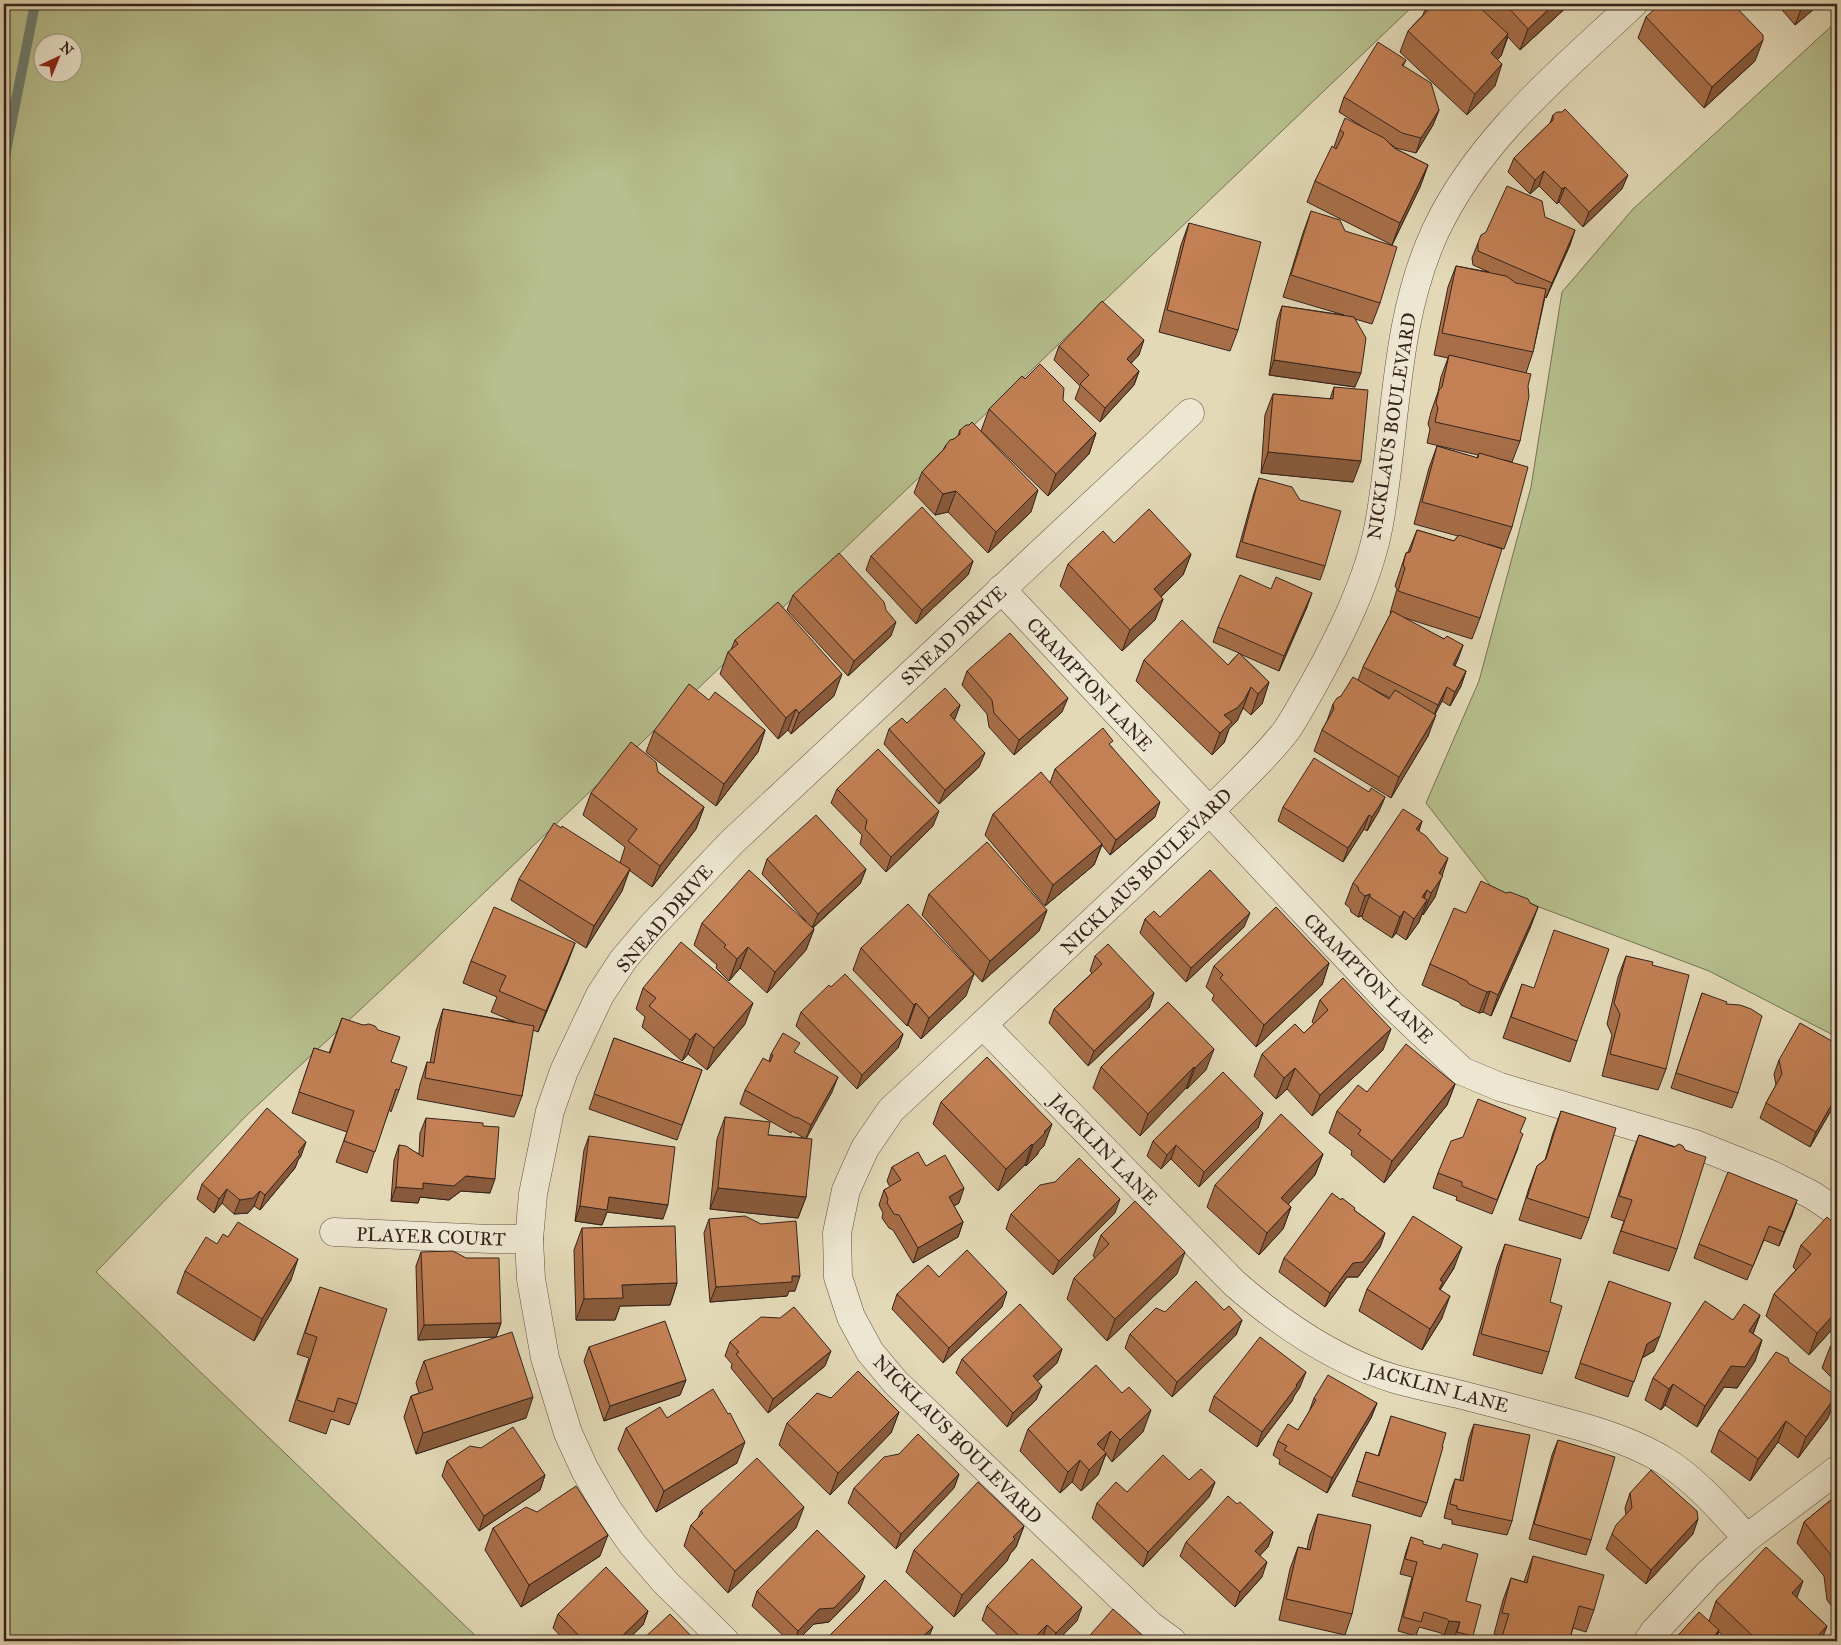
<svg xmlns="http://www.w3.org/2000/svg" width="1841" height="1645" font-family="'IM FELL Great Primer',serif">
  <rect width="100%" height="100%" fill="#e3d9b7"/>
  <filter id="stains"><feTurbulence type="fractalNoise" baseFrequency=".004" numOctaves="4"/><feColorMatrix values="0 0 0 0 .2 0 0 0 0 .09 0 0 0 0 .02 0 0 0 .5 -.17"/></filter>
  <radialGradient id="worn" r=".72"><stop offset=".6" stop-color="#630" stop-opacity="0"/><stop offset="1" stop-color="#630" stop-opacity=".3"/></radialGradient>
  <g fill="#b6bf8d" stroke="#767154" fill-rule="evenodd">
    <path d="M4 4H1415L421 953 247 1115 96 1272 481 1641H4ZM42 42H72V72H42Z"/>
    <path d="M1837 21V1037L1709 971 1494 890 1426 803 1479 681 1531 487 1562 292 1633 209Z"/>
  </g>
  <g fill="none" stroke-linecap="round" stroke-linejoin="round">
    <path stroke="#6f7e72" stroke-width="10" d="M4 161 35 4"/>
    <defs>
      <g id="street">
        <path d="M1001 589 1388 1001 1462 1071 1500 1087 1695 1144 1770 1174 1812 1195 1837 1212"/>
        <path d="M983 1025 1234 1283C1281 1324 1335 1361 1395 1379 1416 1385 1437 1389 1458 1394 1493 1403 1528 1412 1564 1422 1599 1431 1634 1442 1665 1461 1697 1481 1722 1511 1747 1538"/>
        <path d="M334 1232 490 1239H529"/>
        <path d="M725 1641 665 1582 633 1545 608 1510 585 1470 568 1433 545 1358 531 1279 529 1239 533 1194 550 1111 564 1071 600 995 623 960 650 928 732 842 1190 413"/>
        <path d="M1172 1641 1150 1625 896 1383 870 1352 851 1317 838 1277 837 1233 846 1190 865 1148 891 1110C974 1033 1057 955 1139 878 1169 849 1200 821 1229 792 1249 772 1269 753 1286 731 1295 718 1303 703 1311 689 1339 639 1369 580 1379 524 1397 427 1393 323 1435 232 1478 139 1560 73 1633 4"/>
        <path d="M1648 1641 1654 1632 1708 1574 1747 1538 1837 1470"/>
      </g>
    </defs>
    <use href="#street" stroke="#605043" stroke-width="29"/>
    <use href="#street" stroke="#ede6d0" stroke-width="28"/>
  </g>
  <g fill="#a76e48" stroke="#35231c" fill-rule="evenodd">
    <path d="M1427 4H1570L1520 50 1508 37 1501 56 1497 59 1495 86 1467 115 1400 52 1408 31 1423 15Z"/>
    <path d="M1777 4H1820L1795 25Z"/>
    <path d="M1646 17 1755 61 1704 108 1638 38Z"/>
    <path d="M1406 60 1403 66 1439 110 1433 125 1416 153 1396 148 1389 143 1394 148 1428 165 1420 187 1392 245 1307 202 1315 181 1334 147 1340 130 1366 129 1339 112 1344 97Z"/>
    <path d="M1553 115 1622 189 1583 227 1559 202 1557 204 1539 186 1530 194 1508 172 1514 158 1550 123Z"/>
    <path d="M1311 211 1345 231 1380 303 1372 324 1355 319V387L1269 375 1277 321 1282 306 1344 315 1283 297 1303 233Z"/>
    <path d="M1545 217 1570 245 1546 298 1545 297 1533 352 1526 373 1520 441 1512 462 1504 460 1512 527 1504 549 1488 544 1480 618 1472 639 1402 617 1444 639 1463 645 1458 659 1455 666 1466 671 1461 686 1450 706 1442 701 1435 714 1428 736 1391 798 1314 751 1322 730 1327 721 1333 704 1358 680 1363 667 1391 613H1390L1397 589 1395 586 1406 553 1408 552 1417 530 1454 541 1458 536 1414 524 1429 468 1437 446 1477 458 1478 455 1427 443 1430 429 1428 424 1431 412 1438 392 1441 377 1448 358 1434 355 1448 287 1456 266 1489 272 1473 265 1472 258 1478 243ZM1373 689 1390 698 1389 699Z"/>
    <path d="M1189 223 1238 330 1230 351 1159 332 1181 245Z"/>
    <path d="M1059 346 1139 355 1131 363 1139 371 1134 385 1100 422 1075 399 1080 386 1054 360Z"/>
    <path d="M1334 387 1353 482 1261 473 1265 415 1273 394 1330 399Z"/>
    <path d="M1063 400 1096 433 1089 454 1048 496 981 431 989 409Z"/>
    <path d="M960 430 1031 512 988 553 948 512 935 515 914 493 922 472 943 450 946 445 958 436Z"/>
    <path d="M1259 478 1325 566 1320 580 1236 557 1254 493Z"/>
    <path d="M1114 543 1191 554 1183 575 1161 597 1163 599 1155 620 1122 651 1060 586 1068 564Z"/>
    <path d="M871 556 973 561 968 575 916 624 866 570Z"/>
    <path d="M793 595 891 636 848 676 787 610Z"/>
    <path d="M1307 607 1279 671 1240 654 1269 682 1262 704 1251 715 1243 708 1237 721 1229 729 1224 743 1212 755 1136 681 1144 660 1228 665 1239 653 1213 642 1218 627Z"/>
    <path d="M735 640 834 696 791 734 788 730 778 739 720 674 728 652 731 650Z"/>
    <path d="M967 671 1062 712 1014 755 989 727 987 714 962 685Z"/>
    <path d="M709 700 765 730 758 752 716 806 646 752 654 731Z"/>
    <path d="M960 705 954 720 979 767 939 804 884 744 889 729Z"/>
    <path d="M1111 746 1155 817 1110 855 1102 845 1094 865 1045 906 985 835 993 814 1050 783 1055 769Z"/>
    <path d="M658 772 704 807 696 829 652 887 629 870 622 891 586 948 511 900 519 879 620 863 625 847 583 815 591 793Z"/>
    <path d="M837 789 933 826 886 872 860 844 862 835 831 803Z"/>
    <path d="M1369 792 1385 797 1379 811 1367 831 1364 829 1343 862 1278 821 1283 807Z"/>
    <path d="M1422 821 1419 831 1442 875 1435 897 1423 915 1422 914 1419 922 1406 940 1396 933 1392 938 1363 919 1362 916 1358 917 1351 912 1350 908 1345 904 1353 883Z"/>
    <path d="M767 859 866 869 860 884 813 928 814 929 806 950 767 993 740 968 729 981 716 968 717 965 694 945 702 923 806 921 762 874Z"/>
    <path d="M929 894 1047 910 1039 931 982 982 922 915Z"/>
    <path d="M1530 903 1538 907 1530 928 1491 1016 1483 1012 1479 1013 1461 1005 1459 1002 1422 985 1430 964 1466 913Z"/>
    <path d="M1160 917 1244 927 1186 982 1140 933 1145 919Z"/>
    <path d="M575 943 567 964 538 1032 533 1030 522 1096 514 1117 417 1099 420 1084 427 1062 430 1063 436 1031 443 1009 515 1022 491 1012 497 997 463 983 471 961Z"/>
    <path d="M861 948 966 996 921 1039 908 1025 907 1026 853 970Z"/>
    <path d="M1095 956 1154 993 1149 1008 1088 1066 1049 1023 1054 1009 1092 973 1090 971Z"/>
    <path d="M1626 956 1652 965 1666 1069 1658 1090 1602 1076 1612 1035 1607 1024 1618 977Z"/>
    <path d="M1329 963 1322 985 1256 1047 1212 1000 1214 995 1206 987 1214 966Z"/>
    <path d="M1522 984 1577 1041 1570 1062 1503 1038Z"/>
    <path d="M643 988 745 1024 707 1070 688 1054 682 1061 642 1027 645 1017 636 1009Z"/>
    <path d="M1702 993 1726 1004 1738 1093 1732 1108 1671 1088Z"/>
    <path d="M1320 1000 1383 1050 1312 1116 1287 1089 1276 1099 1254 1076 1262 1054 1304 1033 1314 1024 1312 1022Z"/>
    <path d="M1168 1002 1206 1070 1187 1089 1186 1088 1140 1136 1093 1088 1101 1067Z"/>
    <path d="M801 1012 903 1034 898 1048 857 1089 796 1026Z"/>
    <path d="M342 1018 391 1062 399 1090 391 1112 389 1110 367 1173 336 1162 347 1132 292 1113 314 1048 329 1053Z"/>
    <path d="M614 1038 702 1070 677 1140 589 1109Z"/>
    <path d="M1837 1044V1100L1810 1147 1760 1118 1766 1103 1776 1085 1774 1074 1779 1060Z"/>
    <path d="M796 1053 832 1092 806 1138V1197L798 1218 710 1209 717 1139 725 1117 768 1135 804 1138 792 1131 791 1133 740 1104 745 1090 769 1061 771 1054Z"/>
    <path d="M1455 1084 1447 1105 1384 1183 1351 1155 1352 1151 1329 1133 1337 1111 1367 1092Z"/>
    <path d="M941 1102 1044 1146 1039 1151 1037 1155 1026 1166 1025 1165 998 1191 933 1124Z"/>
    <path d="M1561 1111 1589 1218 1581 1239 1519 1220 1529 1188 1537 1166 1545 1160 1553 1133Z"/>
    <path d="M1263 1113 1258 1128 1199 1187 1171 1159 1161 1169 1147 1156 1153 1141Z"/>
    <path d="M426 1118 490 1193 461 1191 449 1200 420 1197 418 1203 391 1201 394 1160 399 1145 419 1154 420 1133Z"/>
    <path d="M1520 1133 1518 1148 1492 1214 1456 1200 1457 1197 1433 1188 1438 1173Z"/>
    <path d="M1639 1135 1685 1150 1677 1249 1669 1271 1613 1253 1624 1221 1611 1217 1631 1156Z"/>
    <path d="M589 1136 663 1219 607 1212 602 1225 575 1221 584 1150Z"/>
    <path d="M1323 1154 1315 1175 1288 1204 1291 1207 1283 1229 1259 1255 1207 1207 1215 1185Z"/>
    <path d="M301 1156 298 1160 295 1168 260 1210 254 1206 248 1213 234 1214 222 1203 214 1213 197 1199 202 1184Z"/>
    <path d="M926 1166 959 1203 954 1206 963 1222 958 1237 913 1263 893 1230 889 1228 882 1218 883 1213 879 1205 884 1190 890 1187 887 1181 892 1167Z"/>
    <path d="M1055 1182 1115 1213 1053 1275 1006 1229 1011 1214Z"/>
    <path d="M1797 1200 1779 1246 1764 1240 1747 1280 1694 1258 1699 1244Z"/>
    <path d="M1354 1210 1385 1233 1380 1247 1358 1277H1347L1325 1307 1279 1272 1284 1258Z"/>
    <path d="M709 1219 795 1291H789L787 1296 710 1302 704 1233Z"/>
    <path d="M1837 1226V1324L1809 1355 1766 1316 1774 1294 1796 1270 1793 1267 1801 1245Z"/>
    <path d="M582 1228 677 1283 670 1305 620 1306 615 1320H576L574 1250Z"/>
    <path d="M1101 1235 1177 1274 1107 1341 1067 1299 1074 1278 1095 1258 1093 1256Z"/>
    <path d="M217 1244 291 1280 254 1341 177 1293 185 1271Z"/>
    <path d="M1505 1244 1550 1302 1549 1352 1542 1374 1473 1355 1497 1266Z"/>
    <path d="M421 1252 501 1323 496 1337 418 1340 416 1266Z"/>
    <path d="M1454 1268 1440 1290 1442 1318 1422 1350 1359 1311 1367 1289Z"/>
    <path d="M939 1277 1002 1307 943 1363 892 1309 897 1294Z"/>
    <path d="M1609 1281 1654 1351 1642 1358 1628 1397 1575 1378Z"/>
    <path d="M320 1287 357 1404 349 1425 331 1419 326 1434 289 1421 309 1358 297 1354Z"/>
    <path d="M1224 1310 1242 1320 1236 1335 1172 1397 1125 1348 1130 1334 1165 1312Z"/>
    <path d="M1760 1315 1753 1334 1762 1340 1755 1361 1737 1388 1724 1387 1697 1427 1665 1405 1661 1410 1645 1400 1653 1378 1733 1320Z"/>
    <path d="M1837 1339V1383L1822 1368 1830 1347Z"/>
    <path d="M730 1342 825 1366 768 1413 731 1368 732 1364 725 1356Z"/>
    <path d="M589 1347 686 1380 680 1395 604 1421 584 1361Z"/>
    <path d="M1062 1349 1057 1363 1037 1381 1042 1386 1036 1400 1007 1427 956 1373 962 1359Z"/>
    <path d="M424 1361 526 1418 416 1454 404 1417 411 1396 419 1393 416 1383Z"/>
    <path d="M1789 1362 1828 1418 1798 1458 1778 1442 1750 1481 1711 1452 1719 1430Z"/>
    <path d="M1096 1365 1143 1432 1112 1462 1106 1454 1098 1475 1081 1491 1072 1482 1060 1493 1020 1451 1028 1429Z"/>
    <path d="M1300 1387 1294 1396 1292 1401 1257 1447 1209 1411 1214 1396Z"/>
    <path d="M831 1398 899 1412 891 1433 830 1495 779 1445 787 1423Z"/>
    <path d="M1314 1398 1377 1403 1371 1418 1327 1493 1279 1464 1280 1460 1273 1455 1278 1441 1298 1430 1309 1412Z"/>
    <path d="M1391 1416 1442 1447 1427 1503 1421 1517 1352 1496 1366 1452 1378 1456Z"/>
    <path d="M667 1418 737 1463 656 1512 618 1449 626 1428Z"/>
    <path d="M1474 1424 1512 1521 1507 1535 1452 1524V1520L1444 1518 1450 1493 1455 1479 1460 1480 1469 1438Z"/>
    <path d="M1558 1440 1591 1540 1586 1555 1529 1539 1552 1455Z"/>
    <path d="M481 1448 545 1475 540 1490 479 1531 442 1476 447 1461Z"/>
    <path d="M959 1474 954 1488 896 1549 848 1503 854 1488Z"/>
    <path d="M1189 1480 1215 1482 1209 1497 1143 1567 1092 1518 1097 1503 1127 1492Z"/>
    <path d="M1630 1493 1693 1534 1646 1584 1606 1549 1612 1534 1626 1515 1625 1508Z"/>
    <path d="M1837 1495V1613L1827 1600 1824 1576 1797 1543 1804 1522Z"/>
    <path d="M1237 1504 1273 1532 1268 1547 1260 1555 1262 1577 1235 1607 1180 1556 1186 1542Z"/>
    <path d="M701 1511 796 1528 728 1593 684 1546 691 1525 698 1518Z"/>
    <path d="M537 1512 600 1556 521 1607 485 1550 493 1528Z"/>
    <path d="M1318 1514 1352 1614 1345 1635 1279 1620 1290 1569 1298 1547 1307 1549 1310 1535Z"/>
    <path d="M1024 1526 1016 1547 1010 1554 1007 1561 954 1617 906 1572 914 1550Z"/>
    <path d="M1411 1537 1423 1544 1466 1601 1473 1636 1471 1641H1453L1455 1636H1444L1441 1633 1419 1627 1416 1636 1398 1631 1412 1577 1400 1574 1406 1552Z"/>
    <path d="M1533 1556 1594 1610 1586 1632 1573 1628 1569 1641H1499L1501 1636 1494 1634 1503 1600 1511 1578 1524 1582Z"/>
    <path d="M757 1591H859L829 1622 814 1624 797 1641H789L752 1606Z"/>
    <path d="M1797 1598 1827 1626 1821 1641H1728L1719 1632 1715 1641H1673L1709 1621 1716 1601Z"/>
    <path d="M987 1606 1077 1621 1057 1641H1044L1042 1639 1040 1641H1004L982 1620Z"/>
    <path d="M648 1611 643 1625 626 1641H565L553 1628 558 1614Z"/>
  </g>
  <g fill="#885a3b" stroke="#35231c">
    <path d="M1554 4H1570L1520 50 1528 29Z"/>
    <path d="M1803 4H1820L1795 25Z"/>
    <path d="M1508 34 1501 56 1483 75 1491 53Z"/>
    <path d="M1763 40 1755 61 1704 108 1712 87Z"/>
    <path d="M1502 64 1495 86 1467 115 1475 94Z"/>
    <path d="M1439 110 1433 125 1416 153 1421 138Z"/>
    <path d="M1428 165 1420 187 1392 245 1400 223Z"/>
    <path d="M1544 171 1539 186 1530 194 1535 180Z"/>
    <path d="M1628 175 1622 189 1583 227 1589 212Z"/>
    <path d="M1565 187 1559 202 1557 204 1562 189Z"/>
    <path d="M1575 230 1570 245 1546 298 1552 283Z"/>
    <path d="M1144 340 1139 355 1121 374 1127 359Z"/>
    <path d="M1274 360 1361 373 1355 387 1269 375Z"/>
    <path d="M1139 371 1134 385 1100 422 1105 408Z"/>
    <path d="M1096 433 1089 454 1048 496 1056 474Z"/>
    <path d="M1268 452 1361 461 1353 482 1261 473Z"/>
    <path d="M1038 490 1031 512 988 553 996 532Z"/>
    <path d="M956 491 948 512 935 515 943 494Z"/>
    <path d="M1191 554 1183 575 1146 611 1154 589Z"/>
    <path d="M973 561 968 575 916 624 922 610Z"/>
    <path d="M1312 593 1307 607 1279 671 1284 656Z"/>
    <path d="M1163 599 1155 620 1122 651 1130 630Z"/>
    <path d="M896 622 891 636 848 676 854 661Z"/>
    <path d="M1463 645 1458 659 1448 679 1453 665Z"/>
    <path d="M1466 671 1461 686 1450 706 1455 692Z"/>
    <path d="M842 674 834 696 791 734 799 713Z"/>
    <path d="M1269 682 1262 704 1251 715 1258 694Z"/>
    <path d="M1251 687 1243 708 1237 721 1229 729 1224 743 1212 755 1220 733 1224 715Z"/>
    <path d="M1447 687 1442 701 1432 720 1438 705Z"/>
    <path d="M1068 698 1062 712 1014 755 1019 740Z"/>
    <path d="M960 705 955 719 944 729 950 715Z"/>
    <path d="M796 709 788 730 778 739 786 718Z"/>
    <path d="M1436 715 1428 736 1391 798 1399 777Z"/>
    <path d="M765 730 758 752 716 806 724 784Z"/>
    <path d="M985 753 979 767 939 804 945 790Z"/>
    <path d="M1385 797 1379 811 1367 831 1372 817Z"/>
    <path d="M1160 802 1155 817 1110 855 1116 840Z"/>
    <path d="M704 807 696 829 652 887 660 866Z"/>
    <path d="M939 811 933 826 886 872 891 857Z"/>
    <path d="M1369 815 1364 829 1343 862 1348 848Z"/>
    <path d="M1422 821 1414 842 1416 829Z"/>
    <path d="M1102 844 1094 865 1045 906 1053 885Z"/>
    <path d="M1448 858 1435 897 1423 915 1439 873Z"/>
    <path d="M630 869 622 891 586 948 594 926Z"/>
    <path d="M866 869 860 884 812 928 818 914Z"/>
    <path d="M1427 890 1419 911 1427 900 1419 922 1406 940 1422 897Z"/>
    <path d="M1370 894 1362 916 1358 917 1365 896Z"/>
    <path d="M1538 907 1530 928 1491 1016 1498 995Z"/>
    <path d="M1047 910 1039 931 982 982 990 961Z"/>
    <path d="M1404 911 1396 933 1392 938 1400 917Z"/>
    <path d="M1250 913 1244 927 1186 982 1191 968Z"/>
    <path d="M814 929 806 950 767 993 775 972Z"/>
    <path d="M575 943 567 964 538 1032 546 1011Z"/>
    <path d="M748 947 740 968 729 981 737 959Z"/>
    <path d="M1329 963 1322 985 1256 1047 1264 1025Z"/>
    <path d="M974 974 966 996 921 1039 929 1018Z"/>
    <path d="M1490 991 1483 1012 1479 1013 1487 992Z"/>
    <path d="M1154 993 1149 1008 1088 1066 1094 1051Z"/>
    <path d="M753 1003 745 1024 707 1070 714 1048Z"/>
    <path d="M916 1003 908 1025 907 1026 914 1005Z"/>
    <path d="M1391 1029 1383 1050 1312 1116 1320 1095Z"/>
    <path d="M696 1033 688 1054 682 1061 690 1040Z"/>
    <path d="M903 1034 898 1048 857 1089 862 1075Z"/>
    <path d="M1214 1049 1206 1070 1187 1089 1195 1068Z"/>
    <path d="M1194 1067 1186 1088 1140 1136 1148 1114Z"/>
    <path d="M1295 1068 1287 1089 1276 1099 1284 1078Z"/>
    <path d="M838 1077 832 1092 806 1139 811 1125Z"/>
    <path d="M1455 1084 1447 1105 1384 1183 1392 1161Z"/>
    <path d="M1837 1095V1100L1810 1147 1816 1132Z"/>
    <path d="M1263 1113 1258 1128 1199 1187 1204 1172Z"/>
    <path d="M1052 1124 1044 1146 1039 1151 1037 1155 1026 1166 1033 1145Z"/>
    <path d="M306 1142 301 1156 298 1160 295 1168 260 1210 265 1195 298 1152Z"/>
    <path d="M1032 1144 1025 1165 998 1191 1006 1169Z"/>
    <path d="M1176 1145 1171 1159 1161 1169 1167 1155Z"/>
    <path d="M1323 1154 1315 1175 1274 1220 1281 1198Z"/>
    <path d="M466 1176 495 1179 490 1193 461 1191 449 1200 420 1197 418 1203 391 1201 396 1187Z"/>
    <path d="M718 1188 806 1197 798 1218 710 1209Z"/>
    <path d="M964 1188 959 1203 944 1212 949 1197Z"/>
    <path d="M227 1189 222 1203 214 1213 219 1199Z"/>
    <path d="M260 1191 254 1206 248 1213 234 1214 240 1200Z"/>
    <path d="M609 1197 668 1205 663 1219 607 1212 602 1225 575 1221 580 1206Z"/>
    <path d="M1120 1199 1115 1213 1053 1275 1059 1261Z"/>
    <path d="M1797 1200 1792 1215 1779 1246 1784 1232Z"/>
    <path d="M1291 1207 1283 1229 1259 1255 1267 1233Z"/>
    <path d="M963 1222 958 1237 913 1263 918 1248Z"/>
    <path d="M1385 1233 1380 1247 1358 1277H1347L1325 1307 1330 1293 1353 1263Z"/>
    <path d="M1462 1247 1454 1268 1440 1290 1435 1304 1440 1280Z"/>
    <path d="M1185 1252 1177 1274 1107 1341 1115 1319Z"/>
    <path d="M298 1259 291 1280 254 1341 262 1319Z"/>
    <path d="M792 1276H800L795 1291H789L787 1296 710 1302 716 1287Z"/>
    <path d="M677 1283 670 1305 620 1306 615 1320H576L584 1299 622 1285Z"/>
    <path d="M1007 1292 1002 1307 943 1363 949 1348Z"/>
    <path d="M1450 1296 1442 1318 1422 1350 1430 1329Z"/>
    <path d="M1837 1311V1324L1809 1355 1817 1333Z"/>
    <path d="M1760 1315 1752 1336 1749 1331Z"/>
    <path d="M1242 1320 1236 1335 1172 1397 1177 1382Z"/>
    <path d="M501 1323 496 1337 418 1340 424 1325Z"/>
    <path d="M1660 1336 1654 1351 1642 1358 1647 1344Z"/>
    <path d="M1762 1340 1755 1361 1737 1388 1724 1387 1697 1427 1705 1406 1731 1366Z"/>
    <path d="M1062 1349 1057 1363 1027 1391 1033 1376Z"/>
    <path d="M831 1351 825 1366 768 1413 773 1399Z"/>
    <path d="M1306 1372 1300 1387 1294 1396 1292 1401 1257 1447 1262 1432Z"/>
    <path d="M686 1380 680 1395 604 1421 610 1406Z"/>
    <path d="M1673 1384 1665 1405 1661 1410 1669 1389Z"/>
    <path d="M1042 1386 1036 1400 1007 1427 1013 1413Z"/>
    <path d="M1836 1396 1828 1418 1798 1458 1806 1437Z"/>
    <path d="M533 1397 526 1418 416 1454 423 1433Z"/>
    <path d="M1377 1403 1371 1418 1327 1493 1332 1478Z"/>
    <path d="M1151 1410 1143 1432 1112 1462 1120 1440Z"/>
    <path d="M899 1412 891 1433 830 1495 838 1473Z"/>
    <path d="M1786 1421 1778 1442 1750 1481 1758 1459Z"/>
    <path d="M1111 1431 1103 1452 1097 1444Z"/>
    <path d="M745 1442 737 1463 656 1512 664 1491Z"/>
    <path d="M1106 1453 1098 1475 1081 1491 1089 1470Z"/>
    <path d="M1080 1460 1072 1482 1060 1493 1068 1472Z"/>
    <path d="M959 1474 954 1488 896 1549 901 1534Z"/>
    <path d="M545 1475 540 1490 479 1531 484 1516Z"/>
    <path d="M1215 1482 1209 1497 1143 1567 1148 1552Z"/>
    <path d="M804 1507 796 1528 728 1593 735 1571Z"/>
    <path d="M1698 1519 1693 1534 1646 1584 1651 1570Z"/>
    <path d="M1024 1526 1016 1547 1010 1554 1007 1561 954 1617 962 1595 1013 1537Z"/>
    <path d="M1273 1532 1268 1547 1250 1566 1255 1551Z"/>
    <path d="M608 1535 600 1556 521 1607 529 1585Z"/>
    <path d="M1267 1562 1262 1577 1235 1607 1240 1592Z"/>
    <path d="M865 1576 859 1591 829 1622 814 1624 797 1641H795L798 1631 819 1609Z"/>
    <path d="M1803 1581 1795 1603 1792 1593Z"/>
    <path d="M1082 1607 1077 1621 1057 1641H1053L1056 1633Z"/>
    <path d="M648 1611 643 1625 626 1641H617Z"/>
    <path d="M1449 1621 1460 1622 1455 1636H1444Z"/>
    <path d="M1047 1625 1042 1639 1040 1641H1031Z"/>
    <path d="M1827 1626 1821 1641H1813Z"/>
    <path d="M933 1627 927 1641H918Z"/>
    <path d="M1719 1630 1715 1641H1710L1711 1640Z"/>
  </g>
  <g fill="#c28054" stroke="#35231c">
    <path d="M1434 4H1476L1508 34 1491 53 1502 64 1475 94 1408 31Z"/>
    <path d="M1505 4H1554L1528 29Z"/>
    <path d="M1660 4H1733L1763 35V40L1712 87 1646 17Z"/>
    <path d="M1378 42 1406 60 1402 65 1431 83 1439 110 1421 138 1402 133 1344 97Z"/>
    <path d="M1565 109 1628 175 1589 212 1565 187 1562 189 1544 171 1535 180 1514 158 1553 120V115L1557 112H1562Z"/>
    <path d="M1345 118 1384 138 1394 148 1428 165 1400 223 1315 181 1332 146 1336 149 1344 133 1340 130Z"/>
    <path d="M1507 186 1542 201 1545 217 1575 230 1552 283 1478 251V243L1481 235 1486 232Z"/>
    <path d="M1311 211 1340 220 1345 231 1397 247 1380 303 1291 275Z"/>
    <path d="M1189 223 1261 242 1238 330 1167 310Z"/>
    <path d="M1456 266 1506 276 1516 283 1546 289 1533 352 1442 333Z"/>
    <path d="M1102 301 1144 340 1127 359 1139 371 1105 408 1080 384 1089 375 1059 346Z"/>
    <path d="M1282 306 1354 317 1366 338 1361 373 1274 360Z"/>
    <path d="M1449 355 1531 374 1528 386 1529 396 1520 441 1435 422 1438 408 1436 403 1439 390 1442 387Z"/>
    <path d="M1040 364 1064 388 1063 400 1096 433 1056 474 989 409 1022 376 1025 379Z"/>
    <path d="M1334 387 1368 390 1361 461 1268 452 1273 394 1333 399Z"/>
    <path d="M972 422 1038 490 996 532 956 491 943 494 922 472 945 448 946 445 950 440 954 439 960 434V430L966 425H969Z"/>
    <path d="M1437 446 1478 458 1479 453 1528 467 1512 527 1422 502Z"/>
    <path d="M1259 478 1292 487 1300 500 1341 511 1325 566 1242 542Z"/>
    <path d="M922 507 973 561 922 610 871 556Z"/>
    <path d="M1149 509 1191 554 1154 589 1163 599 1130 630 1068 564 1103 531 1114 543Z"/>
    <path d="M1417 530 1454 541 1459 535 1502 549 1480 618 1398 591 1405 568 1403 565 1406 553 1410 552Z"/>
    <path d="M839 553 884 602 886 610 896 622 854 661 793 595Z"/>
    <path d="M1240 575 1271 589 1276 577 1312 593 1284 656 1218 627Z"/>
    <path d="M778 602 842 674 799 713 796 709 786 718 728 652 738 644 735 640Z"/>
    <path d="M1392 611 1444 639 1447 636 1463 645 1453 665 1466 671 1455 692 1447 687 1438 705 1363 667Z"/>
    <path d="M1182 620 1228 665 1239 653 1269 682 1258 694 1251 687 1244 700 1237 708 1224 715 1232 722 1220 733 1144 660Z"/>
    <path d="M1010 633 1068 698 1019 740 994 713 992 700 967 671Z"/>
    <path d="M1353 677 1389 699 1395 690 1436 715 1399 777 1322 730 1334 709 1333 704 1337 698 1341 696Z"/>
    <path d="M689 684 709 700 715 692 765 730 724 784 654 731Z"/>
    <path d="M945 688 960 705 950 715 985 753 945 790 889 729 902 718 907 723Z"/>
    <path d="M1103 728 1113 741 1109 744 1160 802 1116 840 1055 769Z"/>
    <path d="M631 742 656 762 658 772 704 807 660 866 628 841 637 829 591 793Z"/>
    <path d="M878 749 939 811 891 857 865 829 867 820 837 789Z"/>
    <path d="M1314 758 1369 792 1371 788 1385 797 1372 817 1369 815 1348 848 1283 807Z"/>
    <path d="M1041 772 1102 844 1053 885 993 814Z"/>
    <path d="M1403 809 1422 821 1416 829 1426 836 1440 853 1448 858 1439 873 1443 876 1431 893 1427 890 1422 897 1427 900 1414 919 1404 911 1400 917 1370 897V894L1365 896 1359 891 1358 887 1353 883Z"/>
    <path d="M816 815 866 869 818 914 767 859Z"/>
    <path d="M554 823 561 828 562 826 630 869 594 926 519 879Z"/>
    <path d="M987 842 1047 910 990 961 929 894Z"/>
    <path d="M749 870 814 929 775 972 748 947 737 959 724 947 726 945 702 923Z"/>
    <path d="M1210 870 1250 913 1191 968 1145 919 1154 911 1160 917Z"/>
    <path d="M1481 881 1506 893 1510 892 1528 899 1530 903 1538 907 1498 995 1490 991 1487 992 1469 984 1467 981 1430 964 1454 908 1466 913Z"/>
    <path d="M908 904 974 974 929 1018 916 1003 914 1005 861 948Z"/>
    <path d="M494 907 575 943 546 1011 499 991 506 976 471 961Z"/>
    <path d="M1276 907 1329 963 1264 1025 1220 978 1223 975 1214 966Z"/>
    <path d="M1554 930 1609 949 1577 1041 1511 1017 1522 984 1534 988Z"/>
    <path d="M681 942 753 1003 714 1048 696 1033 690 1040 649 1006 656 998 643 988Z"/>
    <path d="M1108 944 1154 993 1094 1051 1054 1009 1102 964 1095 956Z"/>
    <path d="M1626 956 1653 962 1652 965 1689 975 1666 1069 1610 1054 1620 1014 1614 1003Z"/>
    <path d="M845 974 903 1034 862 1075 801 1012 829 985 831 987Z"/>
    <path d="M1343 978 1391 1029 1320 1095 1295 1068 1284 1078 1262 1054 1295 1024 1304 1033 1328 1010 1320 1000Z"/>
    <path d="M1702 993 1727 1002 1726 1004 1740 1005 1751 1009 1762 1016 1738 1093 1676 1073Z"/>
    <path d="M1168 1002 1214 1049 1195 1068 1194 1067 1148 1114 1101 1067Z"/>
    <path d="M443 1009 534 1026 522 1096 425 1078 427 1062 434 1063Z"/>
    <path d="M342 1018 363 1025 369 1024 375 1026 378 1030 400 1037 391 1062 407 1067 399 1090 396 1089 375 1152 344 1141 354 1111 299 1092 314 1048 330 1053Z"/>
    <path d="M1800 1023 1837 1044V1095L1816 1132 1766 1103 1782 1074 1779 1060Z"/>
    <path d="M783 1033 800 1043 794 1052 838 1077 811 1125 797 1117 796 1118 745 1090 763 1058 770 1062 773 1055 771 1054Z"/>
    <path d="M614 1038 702 1070 682 1125 594 1094Z"/>
    <path d="M1406 1044 1455 1084 1392 1161 1358 1134 1361 1130 1337 1111 1358 1085 1367 1092Z"/>
    <path d="M987 1057 1052 1124 1044 1132 1045 1133 1033 1145 1032 1144 1006 1169 941 1102Z"/>
    <path d="M1223 1072 1263 1113 1204 1172 1176 1145 1167 1155 1153 1141Z"/>
    <path d="M1478 1099 1526 1118 1520 1132 1523 1134 1497 1200 1462 1186V1182L1438 1173 1451 1141 1463 1137Z"/>
    <path d="M267 1108 306 1142 298 1152 300 1154 265 1195 260 1191 253 1198 240 1200 227 1189 219 1199 202 1184Z"/>
    <path d="M1561 1111 1616 1128 1589 1218 1527 1198 1537 1166 1546 1159Z"/>
    <path d="M1281 1114 1323 1154 1281 1198 1291 1207 1267 1233 1215 1185Z"/>
    <path d="M725 1117 770 1122 768 1135 812 1139 806 1197 718 1188Z"/>
    <path d="M426 1118 483 1123V1126L499 1127 495 1179 466 1176 454 1186 423 1183V1189L396 1187 399 1145 406 1146 423 1157Z"/>
    <path d="M1639 1135 1674 1147 1679 1144 1683 1146 1685 1150 1706 1157 1677 1249 1621 1231 1632 1200 1619 1196Z"/>
    <path d="M589 1136 675 1147 668 1205 609 1197 607 1210 580 1206Z"/>
    <path d="M918 1152 926 1166 945 1155 964 1188 949 1197 963 1222 918 1248 899 1215 894 1214 887 1203 888 1199 884 1190 901 1180 892 1167Z"/>
    <path d="M1079 1158 1120 1199 1059 1261 1011 1214 1040 1185 1055 1182Z"/>
    <path d="M1728 1172 1797 1200 1784 1232 1769 1226 1753 1266 1699 1244Z"/>
    <path d="M1332 1193 1341 1200 1342 1198 1355 1208 1354 1210 1385 1233 1363 1262 1353 1263 1330 1293 1284 1258Z"/>
    <path d="M1135 1201 1185 1252 1115 1319 1074 1278 1109 1244 1101 1235Z"/>
    <path d="M745 1216 761 1224 796 1221 800 1276H792V1282L716 1287 709 1219Z"/>
    <path d="M1413 1216 1462 1247 1440 1280 1443 1282 1439 1289 1450 1296 1430 1329 1367 1289Z"/>
    <path d="M1827 1217 1837 1226V1311L1817 1333 1774 1294 1811 1254 1801 1245Z"/>
    <path d="M238 1222 298 1259 262 1319 185 1271 206 1237 217 1244 223 1234 228 1237Z"/>
    <path d="M675 1226 677 1283 622 1285 623 1298 584 1299 582 1228Z"/>
    <path d="M1505 1244 1561 1259 1550 1302 1562 1306 1549 1352 1481 1334Z"/>
    <path d="M967 1250 1007 1292 949 1348 897 1294 928 1265 939 1277Z"/>
    <path d="M453 1251 466 1258H499L501 1323 424 1325 421 1252Z"/>
    <path d="M1196 1281 1224 1310 1229 1306 1242 1320 1177 1382 1130 1334 1156 1308 1165 1312Z"/>
    <path d="M1609 1281 1671 1303 1660 1336 1647 1344 1634 1382 1580 1363Z"/>
    <path d="M320 1287 387 1309 357 1404 338 1398 334 1412 297 1400 317 1337 305 1333Z"/>
    <path d="M1705 1301 1733 1320 1744 1304 1760 1315 1749 1331 1762 1340 1745 1367 1731 1366 1705 1406 1673 1384 1669 1389 1653 1378Z"/>
    <path d="M1020 1304 1062 1349 1033 1376 1042 1386 1013 1413 962 1359Z"/>
    <path d="M794 1307 831 1351 773 1399 736 1354 739 1352 730 1342 761 1317 780 1318Z"/>
    <path d="M665 1321 686 1380 610 1406 589 1347Z"/>
    <path d="M512 1332 533 1397 423 1433 411 1396 433 1389 424 1361Z"/>
    <path d="M1260 1337 1306 1372 1296 1385 1297 1386 1262 1432 1214 1396Z"/>
    <path d="M1837 1339V1354L1830 1347Z"/>
    <path d="M1776 1352 1788 1358 1789 1362 1836 1396 1806 1437 1786 1421 1758 1459 1719 1430Z"/>
    <path d="M1096 1365 1122 1393 1129 1387 1151 1410 1120 1440 1111 1431 1097 1444 1106 1453 1089 1470 1080 1460 1068 1472 1028 1429Z"/>
    <path d="M858 1371 899 1412 838 1473 787 1423 817 1393 831 1398Z"/>
    <path d="M1328 1375 1377 1403 1332 1478 1284 1450 1287 1446 1278 1441 1288 1424 1298 1430 1316 1400 1314 1398Z"/>
    <path d="M713 1389 728 1414 730 1413 745 1442 664 1491 626 1428 660 1407 667 1418Z"/>
    <path d="M1391 1416 1446 1433 1442 1447H1443L1427 1503 1357 1481 1366 1452 1379 1456Z"/>
    <path d="M1474 1424 1530 1435 1512 1521 1457 1509V1506L1450 1504 1455 1479 1463 1481Z"/>
    <path d="M513 1427 545 1475 484 1516 447 1461 470 1446 481 1448Z"/>
    <path d="M918 1434 959 1474 901 1534 854 1488 884 1457 899 1454Z"/>
    <path d="M1558 1440 1615 1457 1591 1540 1534 1524Z"/>
    <path d="M1163 1455 1189 1480 1201 1469 1215 1482 1148 1552 1097 1503 1116 1482 1127 1492Z"/>
    <path d="M757 1458 804 1507 735 1571 691 1525 703 1513 701 1511Z"/>
    <path d="M1651 1470 1697 1511 1698 1519 1651 1570 1612 1534 1616 1525 1632 1508 1630 1493Z"/>
    <path d="M978 1482 1024 1526 1013 1537 1015 1539 962 1595 914 1550Z"/>
    <path d="M576 1486 608 1535 529 1585 493 1528 526 1507 537 1512Z"/>
    <path d="M1837 1495V1582L1834 1579 1831 1555 1804 1522Z"/>
    <path d="M1228 1496 1237 1504 1240 1502 1273 1532 1255 1551 1267 1562 1240 1592 1186 1542Z"/>
    <path d="M1318 1514 1371 1525 1352 1614 1286 1599 1298 1547 1310 1550Z"/>
    <path d="M817 1530 865 1576 834 1608 819 1609 798 1631 757 1591Z"/>
    <path d="M1411 1537 1423 1541V1544L1441 1549 1443 1544 1478 1554 1466 1601 1481 1605 1473 1636 1457 1632 1460 1622 1449 1621 1447 1619 1424 1612 1421 1622 1403 1617 1417 1562 1405 1559Z"/>
    <path d="M1766 1547 1803 1581 1792 1593 1827 1626 1813 1641H1758L1716 1601Z"/>
    <path d="M1533 1556 1604 1575 1594 1610 1579 1606 1569 1641H1504L1501 1640 1509 1614 1502 1613 1511 1578 1527 1583Z"/>
    <path d="M1032 1559 1082 1607 1056 1633 1047 1625 1031 1641H1025L987 1606Z"/>
    <path d="M606 1567 648 1611 617 1641H584L558 1614Z"/>
    <path d="M885 1580 933 1627 918 1641H824Z"/>
    <path d="M1113 1609 1149 1641H1085Z"/>
    <path d="M1699 1612 1719 1630 1711 1640 1712 1641H1673Z"/>
    <path d="M670 1614 696 1641H641Z"/>
  </g>
  <g text-anchor="middle" stroke-width="5" stroke-linejoin="round" paint-order="stroke">
    <g font-size="19" fill="#35231c" stroke="#ede6d0">
      <text transform="translate(1391 426) rotate(-81)" y="7">NICKLAUS BOULEVARD</text>
      <text transform="translate(953 635) rotate(-43)" y="7">SNEAD DRIVE</text>
      <text transform="translate(1090 684) rotate(47)" y="7">CRAMPTON LANE</text>
      <text transform="translate(1146 871) rotate(-44)" y="7">NICKLAUS BOULEVARD</text>
      <text transform="translate(664 918) rotate(-49)" y="7">SNEAD DRIVE</text>
      <text transform="translate(1369 978) rotate(45)" y="7">CRAMPTON LANE</text>
      <text transform="translate(1104 1149) rotate(46)" y="7">JACKLIN LANE</text>
      <text transform="translate(431 1236) rotate(2)" y="7">PLAYER COURT</text>
      <text transform="translate(1438 1387) rotate(15)" y="7">JACKLIN LANE</text>
      <text transform="translate(958 1439) rotate(45)" y="7">NICKLAUS BOULEVARD</text>
    </g>
  </g>
  <rect width="1841" height="1645" fill="none" stroke="#e3d9b7" stroke-width="20"/>
  <rect x="5" y="5" width="1831" height="1635" fill="none" stroke="#35231c" stroke-width="2.5"/>
  <rect x="10" y="10" width="1821" height="1625" fill="none" stroke="#35231c"/>
  <g transform="translate(58 58) rotate(44)"><circle r="24" fill="#ede6d0" stroke="#a39888"/>
  <path d="M0-4L9 19L0 12L-9 19Z" fill="#8f2418"/>
  <text y="-8" font-size="14" font-weight="bold" text-anchor="middle" fill="#35231c">N</text>
  </g>
  <rect width="100%" height="100%" filter="url(#stains)"/>
  <rect width="100%" height="100%" fill="url(#worn)"/>
</svg>
